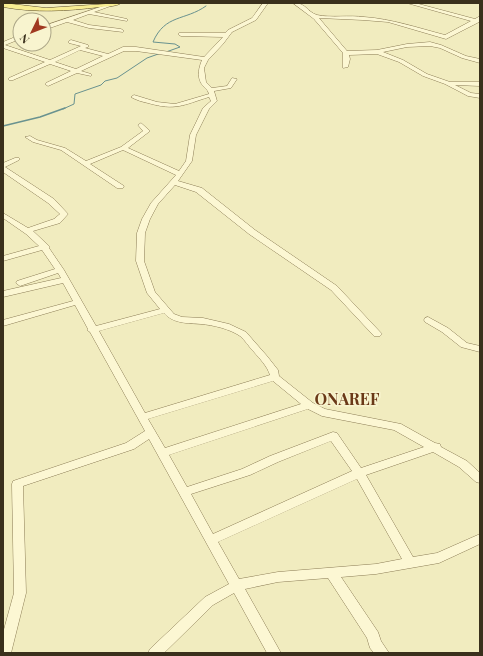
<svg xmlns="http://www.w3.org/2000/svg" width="483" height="656" font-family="'Playfair Display',serif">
  <rect width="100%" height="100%" fill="#f1ecbf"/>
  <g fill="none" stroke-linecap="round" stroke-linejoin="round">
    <g stroke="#69928f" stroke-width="1">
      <path d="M166 52 180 47 175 44 153 42C165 14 185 21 206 6"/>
      <path d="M63 109 74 104 75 94 101 85 105 81 117 78 147 58 161 53"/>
    </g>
    <path stroke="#69928f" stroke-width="1.5" d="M3 126 40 117 65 108"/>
    <defs>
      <g id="minor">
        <path d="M112 3H119L94 12 127 19V21L89 14 73 20 89 25 121 29 124 31 123 32 89 28 67 22 44 30V26Z"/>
        <path d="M263 3H268L256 20 232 32 223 44 208 60 204 68 206 82 212 88 227 86 232 78 237 79 231 88 214 91 217 101 209 109 196 135 192 161 178 181 202 188 255 230 337 286 382 334 380 336H374L331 290 249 234 196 192 175 185 158 204 150 219 145 233 144 261 155 292 174 314 182 317 203 318 229 324 246 332 267 356 278 370 279 376 313 403 325 409 401 424 435 443 440 444 441 447 467 461 480 473V483L476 482 459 467 433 452 366 475 413 557 437 553 480 534V544L439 563 376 574 341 577 378 632 381 641 389 653H374L370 648 367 638 328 578 278 582 245 589 281 653H267L234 593 213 605 164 653H148L150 649 205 597 229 584 149 439 134 449 23 486 26 593 11 653H3V633L14 593 12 484 13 481 126 443 145 431 90 332 87 330 88 329 75 305 3 326V320L73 301 63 283 3 297V291L61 278 58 273 20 286 16 283 17 281 55 269 42 250 3 261V256L39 246 26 234 3 218V213L28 228 54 219 60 214 48 203 3 172V163L15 158H19V160L5 167 54 199 68 214 60 223 33 231 50 247 49 248 64 270 96 326 160 309 147 293 136 261 137 233 142 219 151 203 176 175 123 150 90 164 124 186 123 188H117L61 150 33 142 25 137 30 136 37 140 65 148 86 161 121 147 143 131 138 125 141 123 150 131 128 148 179 171 186 161 190 135 203 108 211 101 209 97C183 105 176 111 148 103 143 102 136 100 131 97L134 95 157 102 175 104 209 94C208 89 203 87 201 83 197 76 199 67 202 60L136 51H124L81 71 91 74V76L77 73 48 86 45 84 46 83 71 71 50 64 13 80H9V78L45 62 3 48V42L20 35V39L5 45 50 60 81 46 69 43V41L71 40 88 45V47L85 48 108 54 123 47H136L204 57 223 37 181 36 179 35V33H225L228 30 252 18ZM80 50 103 56 76 69 55 62ZM164 313C173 324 188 323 201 324 213 325 230 329 240 336 245 340 249 347 254 352 260 359 267 366 270 375L145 413 99 331ZM273 381 301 404 165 448 148 419ZM308 409 322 416 394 430 424 447 361 468 337 433 333 432 270 456 242 469 187 487 169 455ZM331 441 352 471 213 534 191 494 250 475 278 462ZM357 479 402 559 376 564 278 572 239 579 218 542Z"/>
        <path d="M293 3C307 3 307 12 317 15 330 18 350 15 364 17 392 19 418 28 445 35L471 21 407 3H415L475 19 480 16 479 22 446 39 388 22 363 20 319 18 347 51 377 50 407 44 430 42 441 45 466 56 480 59V63L462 58 440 48 430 46 407 47 383 52 403 60 427 74 450 82H480V86L455 85 471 93 480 94V98L468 96 445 84 423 76 399 62 377 54 349 55 350 59 348 67 343 68V53L314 19Z"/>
        <path d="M428 317 448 328 467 343 480 346V352L461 347 442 332 425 322 424 320 425 318Z"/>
      </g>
      <path id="major" d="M3 3 46 8 121 3C116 7 106 6 100 7 67 11 36 13 3 7Z"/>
    </defs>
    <use href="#minor" stroke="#8c7d56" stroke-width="1"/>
    <use href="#major" stroke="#59492b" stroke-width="1"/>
    <use href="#minor" fill="#fcf7d3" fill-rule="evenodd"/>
    <use href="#major" fill="#f8ed93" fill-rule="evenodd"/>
  </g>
  <g text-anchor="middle" stroke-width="3" stroke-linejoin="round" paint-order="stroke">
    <g font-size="16" font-weight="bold" fill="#6a3917" stroke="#f8f4cf">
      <text x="347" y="405">ONAREF</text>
    </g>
  </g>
  <rect width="483" height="656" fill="none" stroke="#3a301c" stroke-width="8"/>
  <g transform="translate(32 32) rotate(227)"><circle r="19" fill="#f8f4cf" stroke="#aca687"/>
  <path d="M0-3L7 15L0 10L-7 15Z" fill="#a03921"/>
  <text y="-6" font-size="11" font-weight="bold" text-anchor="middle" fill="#3a301c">N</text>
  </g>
</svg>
